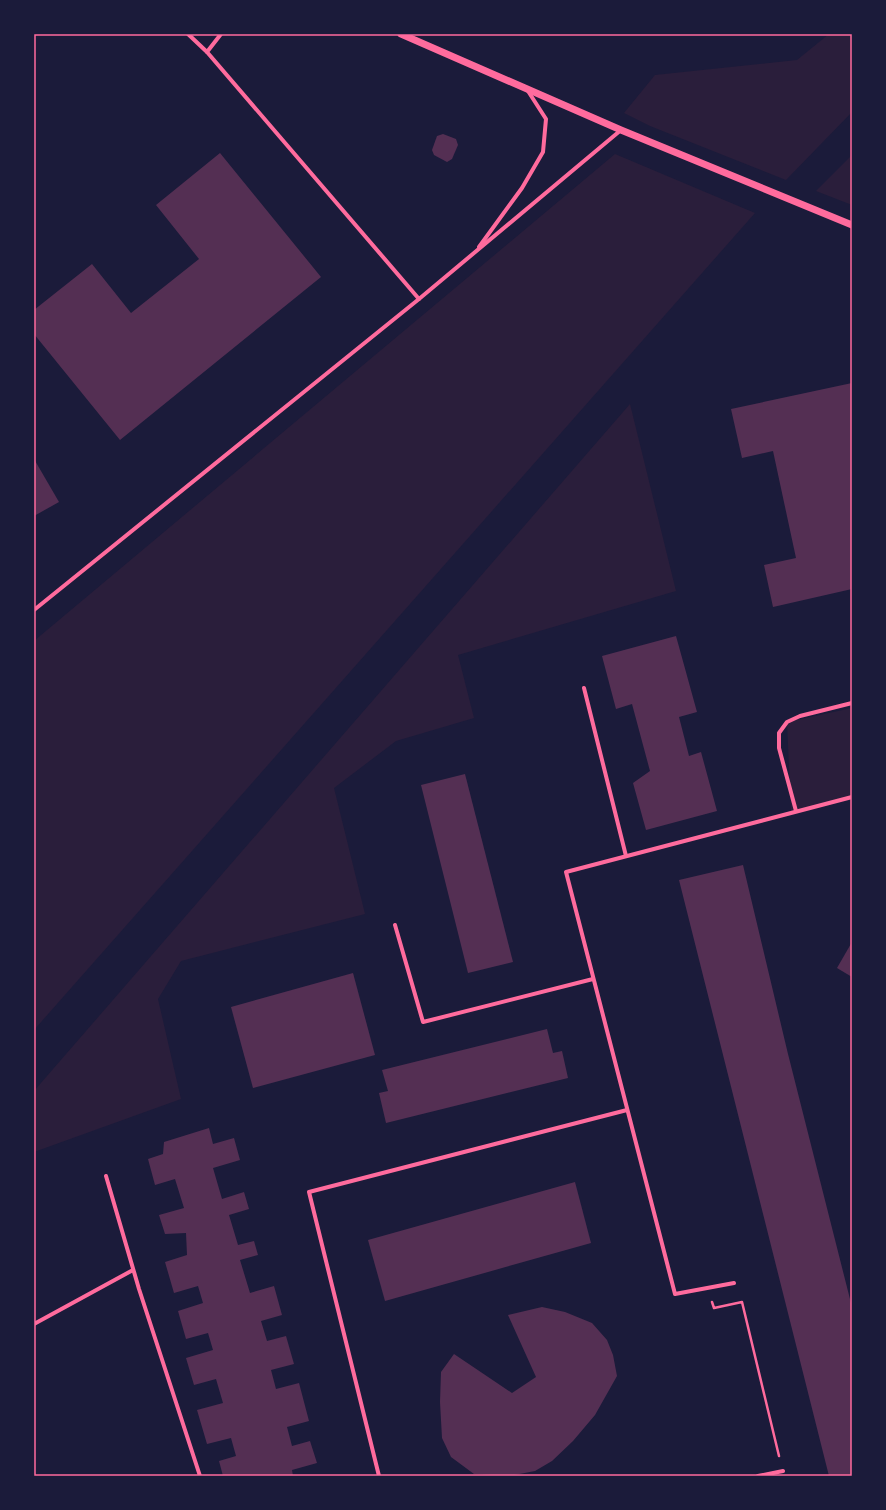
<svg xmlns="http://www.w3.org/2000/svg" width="886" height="1510" font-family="Cabin,sans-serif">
  <rect width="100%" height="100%" fill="#1b1b3a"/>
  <g fill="#2a1e3b">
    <path d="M829 34H852V112L786 180 650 126 624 113 655 75 797 60Z"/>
    <path d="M615 154 755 213 34 1030V641Z"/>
    <path d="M852 155V205L816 191Z"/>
    <path d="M630 404 676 591 458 655 474 718 396 741 334 788 365 914 181 961 158 999 181 1099 34 1152V1091Z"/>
    <path d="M852 708V797L791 813 787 722Z"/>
  </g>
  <g fill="#542f53">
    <path d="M443 134 456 139 458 145 452 159 447 162 434 155 432 150 437 136Z"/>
    <path d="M220 153 321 277 120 440 34 334V310L92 264 131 313 199 259 156 205Z"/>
    <path d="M852 383V589L773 607 764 565 796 558 773 451 742 458 731 409Z"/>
    <path d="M34 459 59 502 34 516Z"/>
    <path d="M676 636 697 712 679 717 689 756 701 752 717 811 646 830 633 783 650 771 632 704 616 709 602 656Z"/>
    <path d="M465 774 513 962 468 973 421 785Z"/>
    <path d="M743 865 788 1054 852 1307V1476H829L679 880Z"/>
    <path d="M852 942V977L837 968Z"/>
    <path d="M353 973 375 1055 253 1088 231 1007Z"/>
    <path d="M547 1029 553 1053 562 1051 568 1078 386 1123 379 1093 388 1091 382 1070Z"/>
    <path d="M209 1128 213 1144 234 1138 240 1160 213 1168 222 1199 244 1192 249 1209 229 1215 238 1245 254 1241 258 1255 240 1260 250 1293 274 1286 282 1315 261 1321 267 1341 286 1336 294 1364 271 1370 276 1389 299 1383 309 1421 287 1427 292 1446 310 1441 317 1463 292 1470 293 1476H223L219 1461 236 1456 231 1438 207 1444 197 1410 223 1403 216 1379 194 1385 186 1358 213 1350 208 1333 186 1339 178 1311 203 1303 198 1286 174 1293 165 1262 187 1255 186 1233 165 1234 159 1215 184 1208 175 1179 155 1185 148 1159 163 1154 164 1142Z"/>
    <path d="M575 1182 591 1243 385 1301 368 1240Z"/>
    <path d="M542 1307 565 1312 592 1323 607 1340 613 1355 617 1376 595 1415 573 1441 552 1461 535 1471 509 1476 474 1474 451 1457 442 1438 440 1402 441 1372 454 1354 512 1393 536 1377 508 1315Z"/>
  </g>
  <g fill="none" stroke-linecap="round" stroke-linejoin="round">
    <path stroke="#ff6b9d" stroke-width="2.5" d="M712 1302 714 1308 742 1302 779 1456"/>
    <g stroke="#ff6b9d" stroke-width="4">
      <path d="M188 34 207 52"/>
      <path d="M221 34 207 52 419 299"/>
      <path d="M479 247 522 188 543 152 546 119 528 91"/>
      <path d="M34 610 419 299 621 130"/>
      <path d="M584 688 626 856"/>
      <path d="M796 811 779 748V733L787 722 800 716 852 703"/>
      <path d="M395 925 423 1022 593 979"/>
      <path d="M106 1176 139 1289 200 1476"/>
      <path d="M734 1283 675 1294 566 872 852 797"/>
      <path d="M34 1324 133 1270"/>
      <path d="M379 1476 309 1192 627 1110"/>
      <path d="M758 1476 783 1471"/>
    </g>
    <path stroke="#ff6b9d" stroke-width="7" d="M401 34 621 130 852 225"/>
  </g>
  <rect width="886" height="1510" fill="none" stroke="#1b1b3a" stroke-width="70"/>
  <rect x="35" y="35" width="816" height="1440" fill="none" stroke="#ff6b9d" stroke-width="1.5"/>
</svg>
